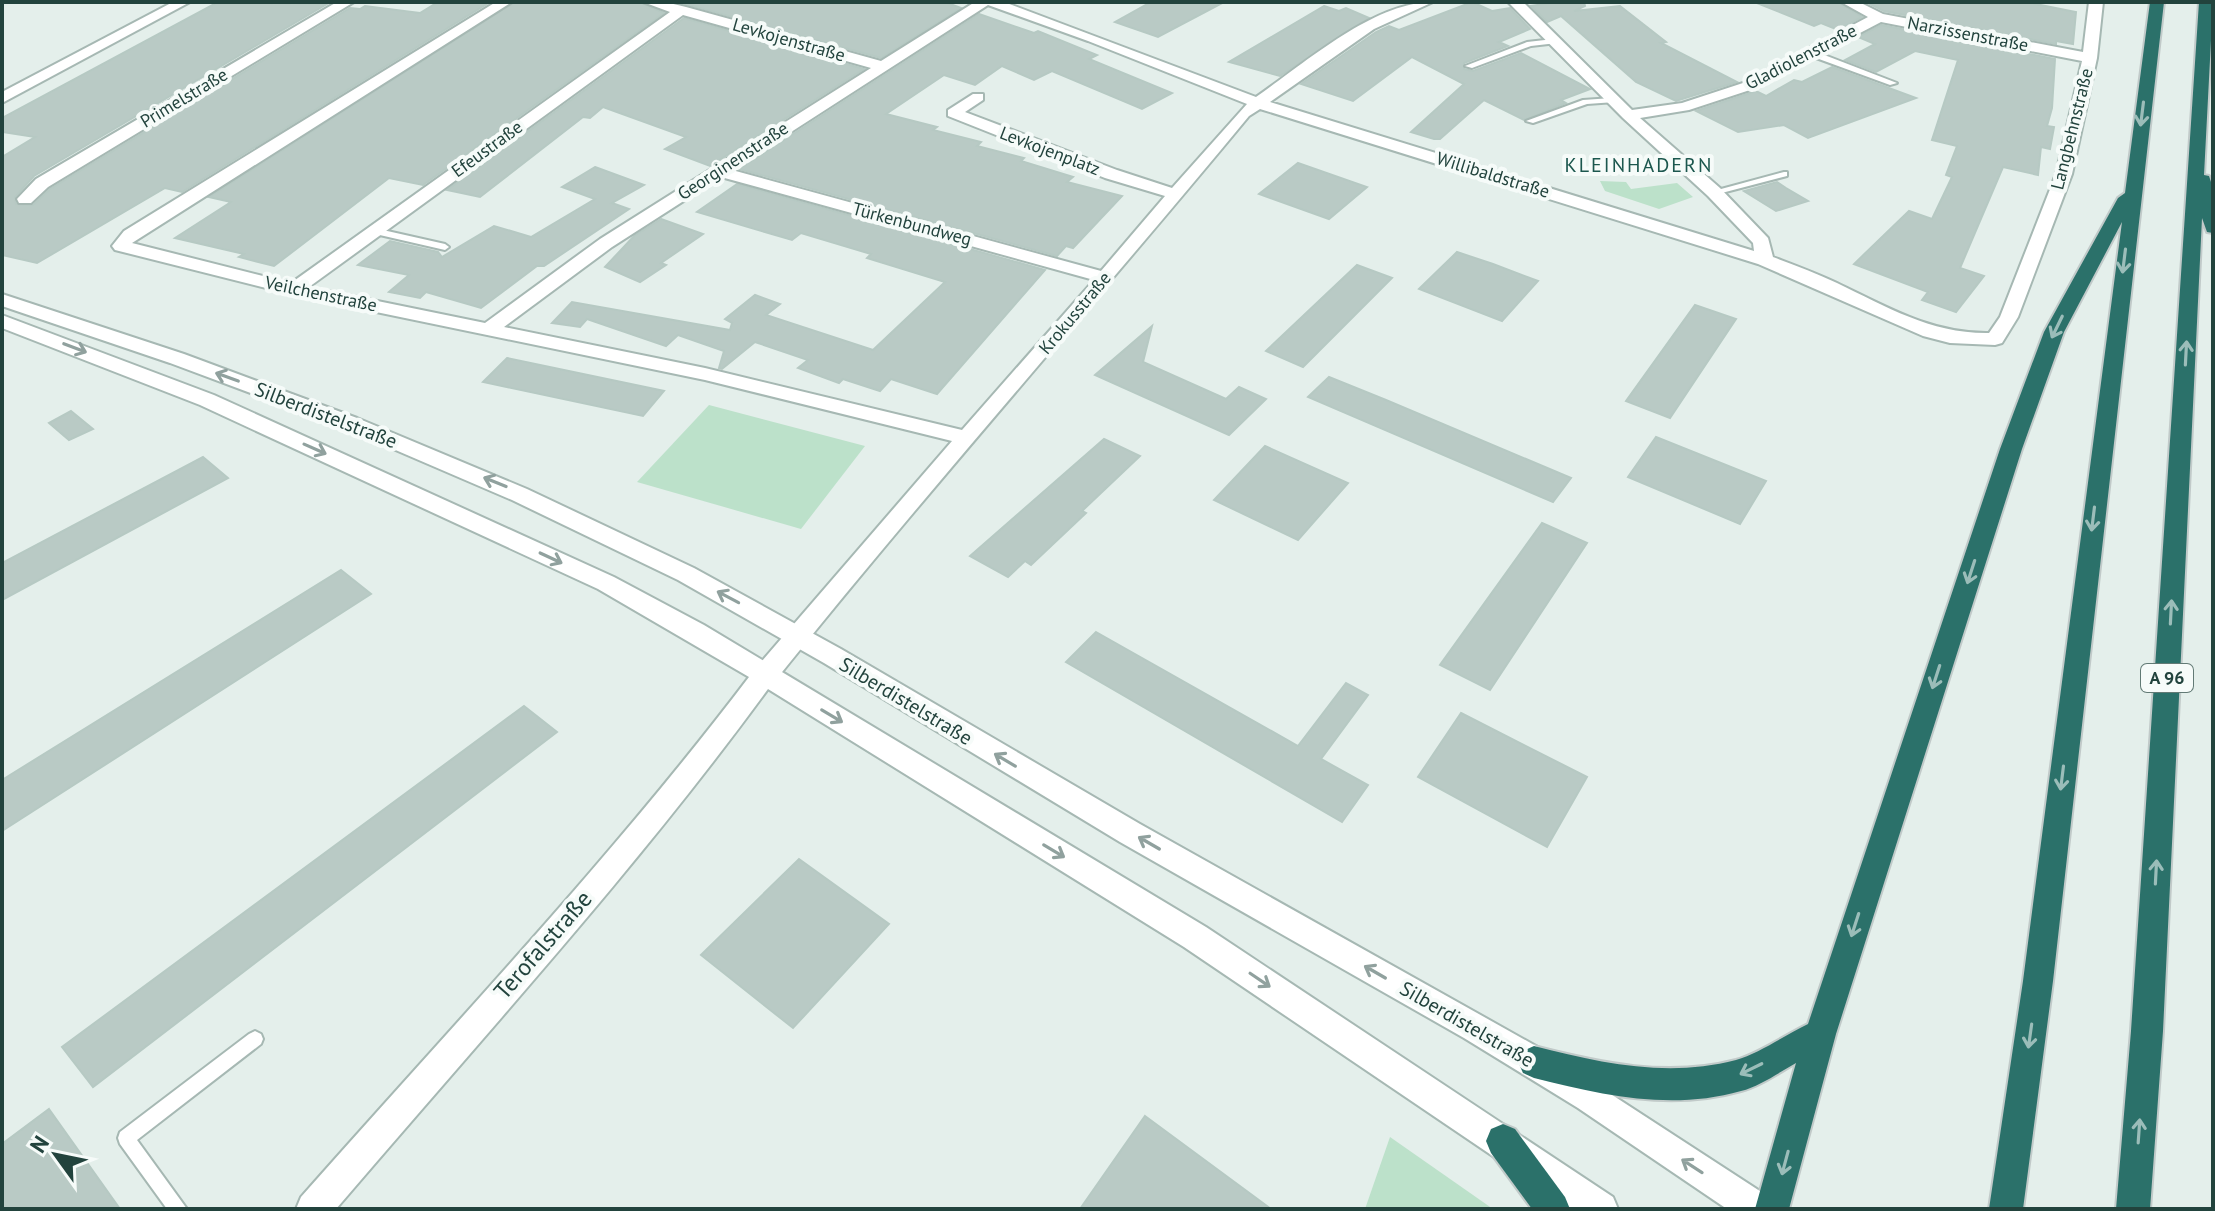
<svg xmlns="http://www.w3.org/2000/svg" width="2215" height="1211" font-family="'PT Sans',sans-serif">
  <rect width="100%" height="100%" fill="#e4efeb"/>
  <g fill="#bce1ca">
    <path d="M1600 181 1626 182 1631 189 1677 183 1693 197 1659 209 1605 191Z"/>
    <path d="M709 405 865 446 801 529 637 482Z"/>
    <path d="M1390 1137 1493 1209H1365Z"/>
  </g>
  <g fill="#b9cac5" stroke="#b6c9c3" stroke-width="2">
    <path d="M218 2 327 4 34 176 15 197 16 204 33 205 50 189 350 8 360 9 365 6 420 13 438 2H490L182 192 165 188 37 263 2 255V157L35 137 2 132V118Z"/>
    <path d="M515 2H640L664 13 423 185 389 178 274 266 239 257 244 254 175 238 231 202 209 197Z"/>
    <path d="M678 2H945L961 8 881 58Z"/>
    <path d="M1151 2H1224L1158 37 1115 22Z"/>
    <path d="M1472 2 1492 11 1510 8 1530 29 1499 42 1508 46 1464 63V69L1473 71 1521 53 1590 89 1561 100 1566 103 1524 120 1484 100 1440 139H1434L1411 132 1464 84 1412 57 1353 101 1301 84 1376 32 1389 26 1399 30Z"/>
    <path d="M1557 2H1584L1585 6 1574 11 1620 6 1666 42 1661 43 1737 82 1676 101 1636 82 1561 16 1547 22 1531 6Z"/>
    <path d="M1771 2H1838L1862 17 1838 30 1821 23 1814 26 1757 3Z"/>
    <path d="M1866 2H2025L2076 12 2073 44 2056 41V44L1884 11Z"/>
    <path d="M1324 6 1339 11 1346 8 1369 18 1280 76 1229 62Z"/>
    <path d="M979 14 1034 33 1038 31 1097 55 1089 59 1172 93 1142 109 1052 71 1034 80 1002 66 975 85 944 75 886 114 937 127 933 130 981 142 977 146 1024 158 1021 161 1073 177 1067 182 1122 196 1073 248 1066 246 1057 256 739 169Z"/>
    <path d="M684 18 864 69 710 166 665 149 686 137 603 107 590 118 583 117 480 197 447 190Z"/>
    <path d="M1881 25 2055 59 2052 108 2047 126 2054 127 2050 149 2041 147 2038 175 2003 167 1960 268 1984 276 1956 312 1922 300 1928 292 1854 264 1909 211 1932 219 1952 177 1946 175 1957 146 1932 140 1958 60 1915 51 1876 72 1845 60 1875 44 1858 37Z"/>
    <path d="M1832 67 1916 98 1808 138 1784 125 1738 132 1696 111 1756 91 1766 96 1794 80 1802 82Z"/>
    <path d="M1298 163 1367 187 1329 219 1259 194Z"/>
    <path d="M595 167 644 185 612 203 629 209 544 266H537L481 308 426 292 420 298 389 292 409 275 358 265 390 241 438 252 442 257 494 226 531 237 595 199 562 187Z"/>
    <path d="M1777 182 1786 188 1808 201 1776 211 1744 191Z"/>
    <path d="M737 184 1045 270 937 394 891 379 880 391 843 379 839 383 798 368 808 360 755 342 722 369 719 368 724 351 678 335 666 346 587 319 580 327 552 323 572 302 730 330 732 323 725 319 755 295 780 304 766 315 873 350 945 282 867 258 871 254 801 233 792 240 697 212Z"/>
    <path d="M661 219 703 234 661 263 666 265 640 282 605 267 634 236Z"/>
    <path d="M1457 252 1493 264 1538 281 1502 321 1419 289Z"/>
    <path d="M1357 265 1392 278 1303 367 1266 351Z"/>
    <path d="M1695 305 1736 319 1670 418 1626 401Z"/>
    <path d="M1152 326 1143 362 1226 399 1239 387 1266 399 1229 435 1095 375Z"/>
    <path d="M507 358 564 370 664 391 643 416 483 382Z"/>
    <path d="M1329 377 1386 400 1571 478 1553 502 1308 397Z"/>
    <path d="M71 411 93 429 69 440 49 423Z"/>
    <path d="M1656 437 1766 481 1740 524 1628 477Z"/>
    <path d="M1104 439 1140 456 1082 511 1086 513 1031 565 1025 561 1008 577 970 556Z"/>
    <path d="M1265 446 1348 483 1298 540 1214 500Z"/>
    <path d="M203 457 228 478 2 600V563Z"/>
    <path d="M1542 523 1587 543 1490 690 1440 665Z"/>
    <path d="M341 570 371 594 2 831V780Z"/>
    <path d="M1096 632 1298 746 1346 683 1368 695 1321 759 1368 785 1342 822 1066 662Z"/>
    <path d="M524 706 557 732 93 1087 62 1047Z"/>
    <path d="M1461 713 1587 777 1547 847 1418 777Z"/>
    <path d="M799 859 889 924 793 1028 701 955Z"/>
    <path d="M49 1109 120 1209H2V1144Z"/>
    <path d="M1145 1116 1271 1209H1080Z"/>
  </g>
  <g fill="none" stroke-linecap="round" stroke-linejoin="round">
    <defs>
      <g id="service">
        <path d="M1554 39H1557V43L1531 46 1472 68 1465 66 1527 42Z"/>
        <path d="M1808 51H1814L1897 83 1890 85 1808 55Z"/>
        <path d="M1612 98H1615V102L1587 104 1533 123 1526 121 1583 100Z"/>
        <path d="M1784 172H1787V176L1714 195 1710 192Z"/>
        <path d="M374 228 445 244 449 247 445 250 371 233V229Z"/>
        <path d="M255 1031 261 1034 263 1039 261 1044 137 1140 187 1209H167L120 1144 118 1138 120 1132 249 1034Z"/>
      </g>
      <g id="minor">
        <path d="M337 2H354L48 187 31 203H19L17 199 36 179Z"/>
        <path d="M496 2H512L132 243 291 283 670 12 643 2H665L686 7 881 61 975 2H1004L1256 97C1304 64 1373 2 1433 2L1374 29 1270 102 1754 251 1753 243 1708 196 1623 118 1508 2H1523L1632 110 1682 103 1743 83 1868 17 1841 2H1859L1883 14 2083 52 2089 2H2103L2097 58 2072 174 2018 317 2002 343 1995 345 1950 343 1923 336 1758 264 1260 109 1249 116C1092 306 928 490 774 682L765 685 756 682 752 675 756 668 952 441 705 380 294 295 115 250 112 246 124 231ZM988 5 1088 41 1247 104 1172 188 1117 170 965 112 983 100V94H973L948 110V116L1105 178 1165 196 1101 271 732 170ZM683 15 871 68 600 239 485 323 309 287ZM1881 22 2082 61 2056 174 2000 317 1989 333C1932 334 1887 307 1837 283 1816 273 1794 265 1773 257L1768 238 1720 188 1640 118 1689 110 1753 89ZM721 177 1094 280 962 430 705 368 504 327 612 247Z"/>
      </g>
      <g id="tertiary">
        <path d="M173 2H190L2 103V92Z"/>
        <path d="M2 294 184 354 357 418 527 489 694 568 841 649 1140 824 1543 1050 1769 1197 1774 1209H1727L1578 1108 1464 1038 1120 842 824 663 678 580 512 500 342 427 170 363 2 306Z"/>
        <path d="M2 315 214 395 614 577 704 625 1206 927 1613 1197 1618 1209H1571L1184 947 768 689C635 871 482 1038 336 1209H296L301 1197C452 1026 611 859 749 677L598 589 200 405 2 328Z"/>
      </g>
      <g id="motorway">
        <path d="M2150 2H2164L2053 981 2023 1209H1989L2023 981 2122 222 2064 332 2022 449 1836 1034 1789 1209H1755L1796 1063C1778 1073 1760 1086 1741 1091 1671 1111 1602 1095 1534 1078L1523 1073 1518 1062 1523 1051 1534 1046C1600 1063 1668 1078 1736 1060 1760 1053 1785 1035 1808 1024L2000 449 2044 332 2118 198 2125 193Z"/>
        <path d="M2199 2H2213L2204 175 2209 176 2213 188V233L2207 232 2202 218 2163 1031 2150 1209H2116L2131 1031Z"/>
        <path d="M1503 1124 1515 1129 1565 1197 1570 1209H1532L1491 1153 1486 1141 1491 1129Z"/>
      </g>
    </defs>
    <use href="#service" stroke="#a6b8b3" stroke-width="4"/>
    <use href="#minor" stroke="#a6b8b3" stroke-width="4"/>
    <use href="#tertiary" stroke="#a6b8b3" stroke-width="4"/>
    <use href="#motorway" stroke="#c1cac9" stroke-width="4"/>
    <use href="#service" fill="#fff" fill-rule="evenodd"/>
    <use href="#minor" fill="#fff" fill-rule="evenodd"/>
    <use href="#tertiary" fill="#fff" fill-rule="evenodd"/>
    <use href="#motorway" fill="#2b716a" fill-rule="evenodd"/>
  </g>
  <defs><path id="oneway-shaft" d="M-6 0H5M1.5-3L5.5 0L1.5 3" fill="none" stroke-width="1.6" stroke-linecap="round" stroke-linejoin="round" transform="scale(2)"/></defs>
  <g stroke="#9bbdb9">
    <use href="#oneway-shaft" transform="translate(2142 114) rotate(97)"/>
    <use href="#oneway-shaft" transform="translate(2124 261) rotate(97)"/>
    <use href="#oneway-shaft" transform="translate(2057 327) rotate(116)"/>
    <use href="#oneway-shaft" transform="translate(2186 353) rotate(-87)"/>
    <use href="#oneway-shaft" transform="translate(2093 519) rotate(97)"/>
    <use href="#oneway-shaft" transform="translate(1971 572) rotate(108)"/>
    <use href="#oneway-shaft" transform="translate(2171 612) rotate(-87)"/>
    <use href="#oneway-shaft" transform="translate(1936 677) rotate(108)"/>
    <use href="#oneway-shaft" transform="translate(2062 778) rotate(97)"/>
    <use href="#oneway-shaft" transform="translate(2156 872) rotate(-87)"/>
    <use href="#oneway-shaft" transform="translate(1855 925) rotate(108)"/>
    <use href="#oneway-shaft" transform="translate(2030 1036) rotate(98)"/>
    <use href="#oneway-shaft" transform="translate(1751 1069) rotate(154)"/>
    <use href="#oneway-shaft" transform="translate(2139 1131) rotate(-86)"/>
    <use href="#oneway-shaft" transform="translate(1785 1163) rotate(105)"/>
  </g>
  <g stroke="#90a19e">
    <use href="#oneway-shaft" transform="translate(75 348) rotate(21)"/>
    <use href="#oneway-shaft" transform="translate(227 377) rotate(-160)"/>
    <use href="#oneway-shaft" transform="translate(315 449) rotate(24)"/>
    <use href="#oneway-shaft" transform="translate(495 482) rotate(-158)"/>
    <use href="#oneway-shaft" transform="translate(551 558) rotate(25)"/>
    <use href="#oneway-shaft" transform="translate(728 597) rotate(-152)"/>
    <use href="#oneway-shaft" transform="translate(832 716) rotate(31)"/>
    <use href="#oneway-shaft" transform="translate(1005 760) rotate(-149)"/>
    <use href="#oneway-shaft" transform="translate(1149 843) rotate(-150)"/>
    <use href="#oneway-shaft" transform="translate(1054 851) rotate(31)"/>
    <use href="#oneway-shaft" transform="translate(1375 972) rotate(-150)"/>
    <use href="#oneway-shaft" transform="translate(1260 980) rotate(34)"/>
    <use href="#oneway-shaft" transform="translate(1692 1166) rotate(-147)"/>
  </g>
  <g text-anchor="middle" stroke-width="8" stroke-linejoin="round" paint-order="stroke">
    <g font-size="18" fill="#22433d" stroke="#f6fbf9">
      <text transform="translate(1968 34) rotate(11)" y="6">Narzissenstraße</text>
      <text transform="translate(789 40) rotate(16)" y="6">Levkojenstraße</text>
      <text transform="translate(1801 57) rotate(-27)" y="6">Gladiolenstraße</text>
      <text transform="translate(184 98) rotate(-31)" y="6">Primelstraße</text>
      <text transform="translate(2072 129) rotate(-76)" y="6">Langbehnstraße</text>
      <text transform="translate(487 149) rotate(-36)" y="6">Efeustraße</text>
      <text transform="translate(1050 151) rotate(21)" y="6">Levkojenplatz</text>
      <text transform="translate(733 161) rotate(-33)" y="6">Georginenstraße</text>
      <text transform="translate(1493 175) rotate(17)" y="6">Willibaldstraße</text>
      <text transform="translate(912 224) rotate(15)" y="6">Türkenbundweg</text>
      <text transform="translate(321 294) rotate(12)" y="6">Veilchenstraße</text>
      <text transform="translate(1075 313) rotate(-50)" y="6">Krokusstraße</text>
    </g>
    <rect fill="#f6fbf9" stroke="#627a75" stroke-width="2" x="2141" y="664" width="52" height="28" rx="6"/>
    <g font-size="18" font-weight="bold" fill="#22433d">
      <text x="2167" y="684">A 96</text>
    </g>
    <g font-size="20" letter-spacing="2" fill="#1c574e" stroke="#f6fbf9">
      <text x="1639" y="172">KLEINHADERN</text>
    </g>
    <g font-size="20" fill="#22433d" stroke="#f6fbf9">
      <text transform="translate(326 415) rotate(21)" y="7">Silberdistelstraße</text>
      <text transform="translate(906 701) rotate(31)" y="7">Silberdistelstraße</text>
      <text transform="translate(1467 1024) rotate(30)" y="7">Silberdistelstraße</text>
    </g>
    <g font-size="24" fill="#22433d" stroke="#f6fbf9">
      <text transform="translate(543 945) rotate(-49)" y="8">Terofalstraße</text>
    </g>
  </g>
  <rect width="2215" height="1211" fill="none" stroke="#22433d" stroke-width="8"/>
  <g transform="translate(56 1155) rotate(303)" stroke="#f6fbf9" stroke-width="6" paint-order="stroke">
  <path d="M0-6L14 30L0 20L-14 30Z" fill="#22433d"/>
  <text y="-12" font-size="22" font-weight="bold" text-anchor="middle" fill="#22433d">N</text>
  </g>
</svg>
